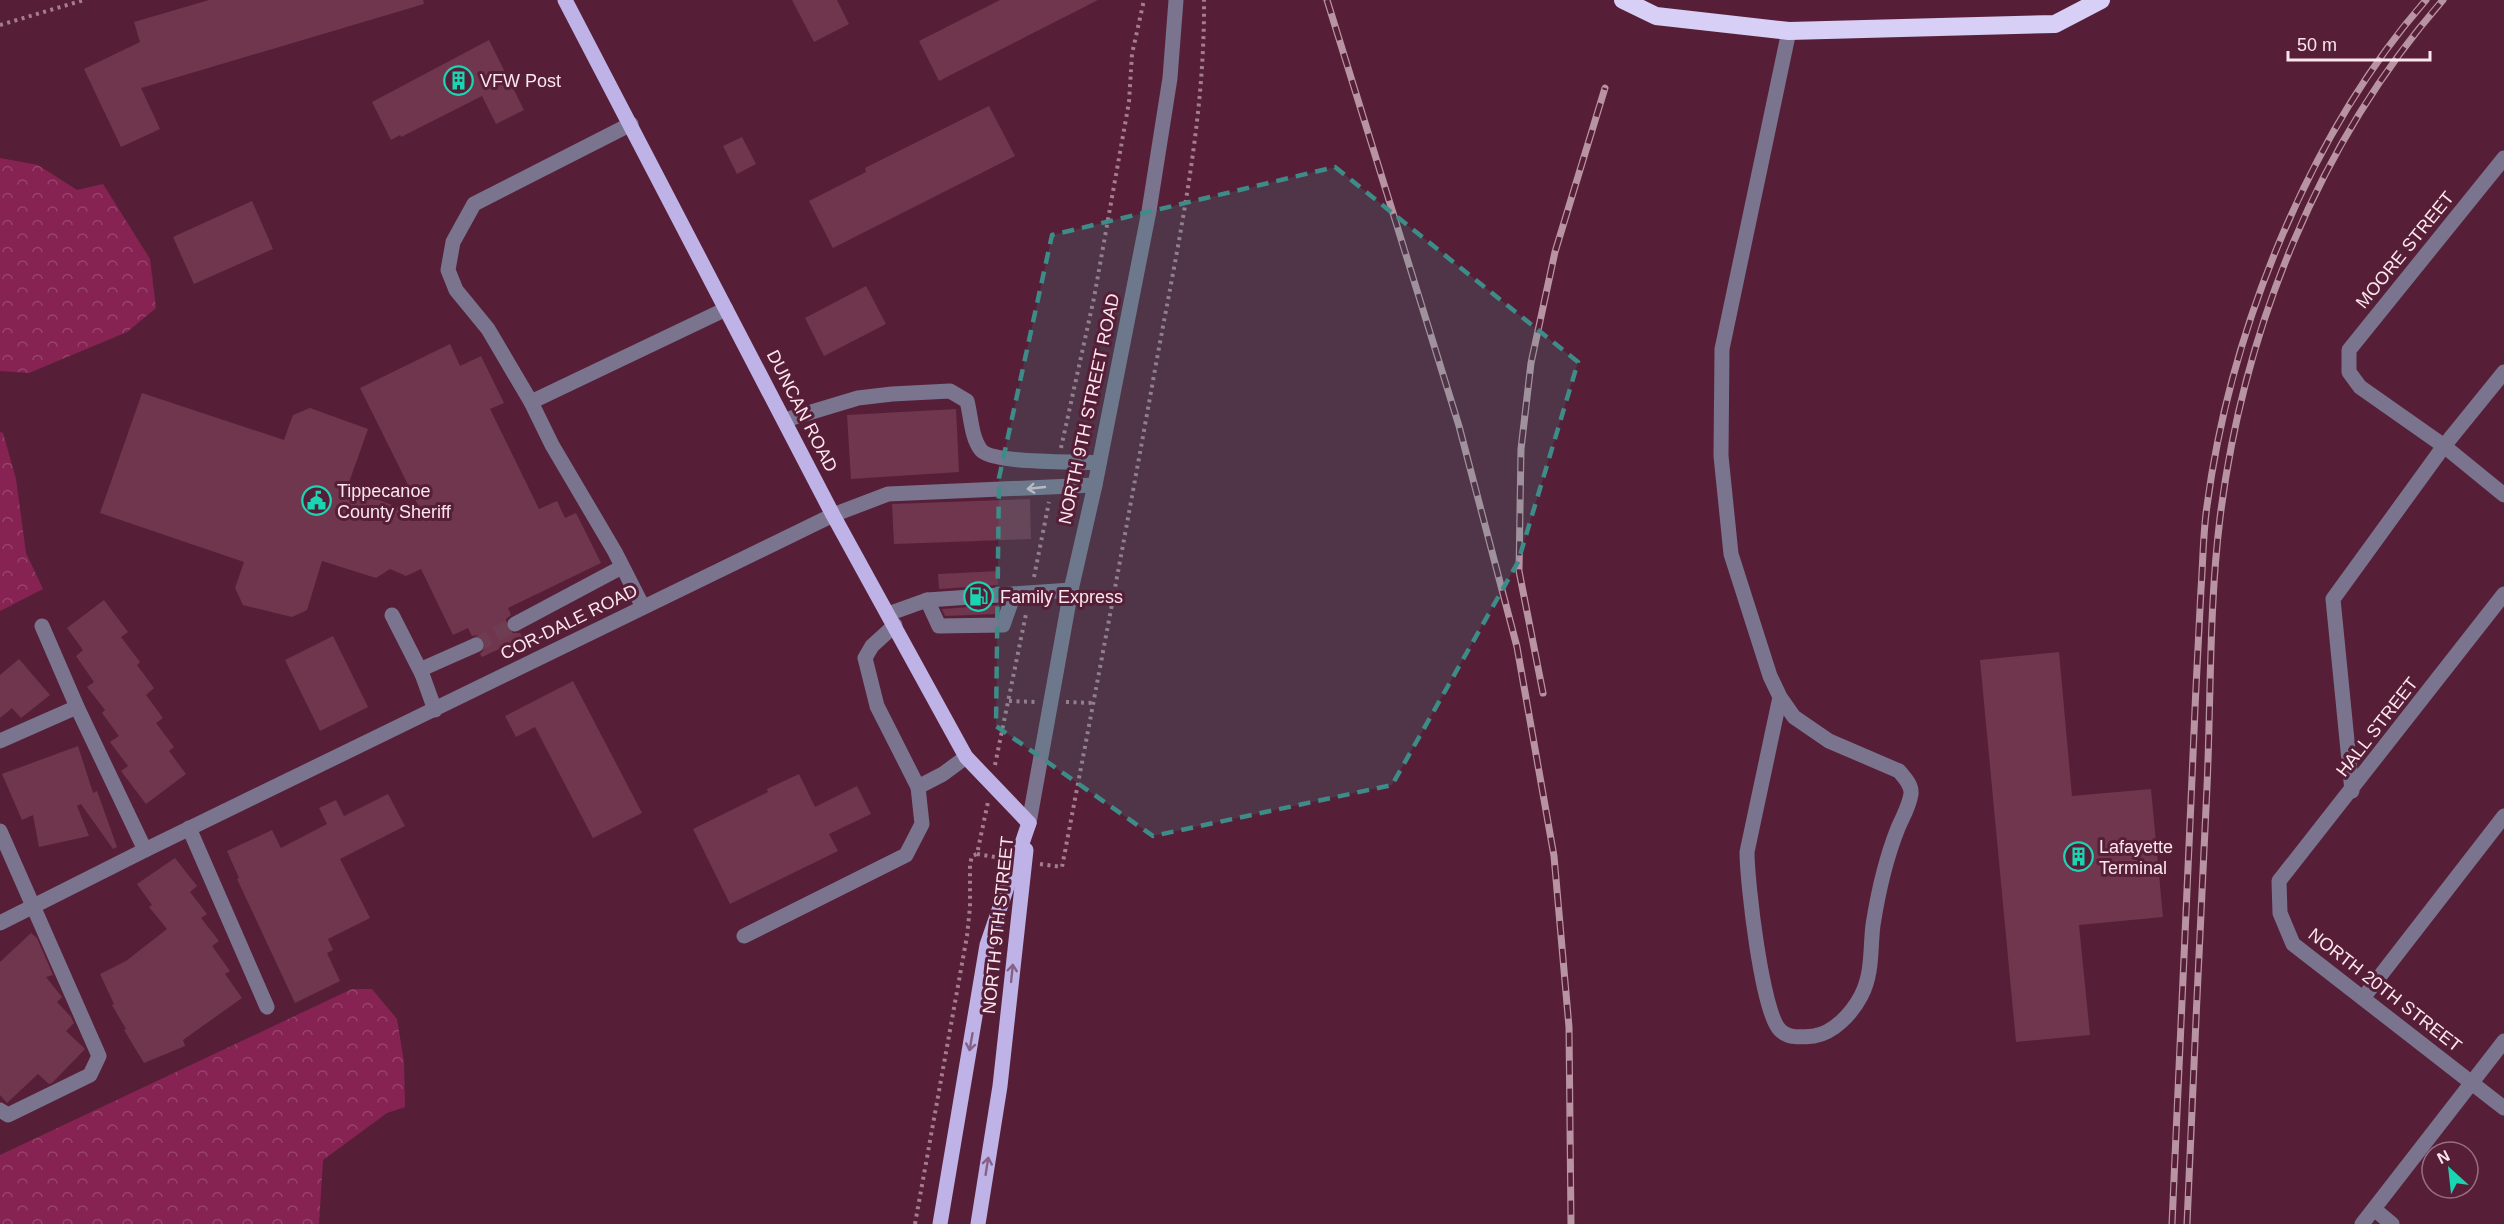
<svg xmlns="http://www.w3.org/2000/svg" width="2504" height="1224" font-family="Arial,sans-serif">
  <defs>
    <pattern id="forest-crowns" width="20" height="18" patternUnits="userSpaceOnUse" patternTransform="scale(1.5)"><rect width="20" height="18" fill="#862353"/><path d="M2 6a3 3 0 1 1 6 0M12 15a3 3 0 1 1 6 0" fill="none" stroke="#98436c"/></pattern>
  </defs>
  <rect width="100%" height="100%" fill="#561f37"/>
  <g fill="url(#forest-crowns)">
    <path d="M0 158 38 165 77 190 103 184 150 259 156 308 127 332 29 373 0 371Z"/>
    <path d="M0 432 3 433 16 479 26 553 43 589 0 611Z"/>
    <path d="M352 989H372L397 1019 404 1062 405 1107 387 1113 323 1160 319 1224H0V1155Z"/>
  </g>
  <g fill="#70364e">
    <path d="M209 0H423L424 4 141 88 160 129 121 147 84 69 140 42 134 22Z"/>
    <path d="M792 0H837L849 24 814 42Z"/>
    <path d="M1000 0H1098L939 81 919 41Z"/>
    <path d="M489 40 524 110 496 124 482 96 401 137 400 135 391 140 372 102Z"/>
    <path d="M989 106 1015 156 833 248 809 201 866 172 865 168Z"/>
    <path d="M742 137 756 164 737 174 723 146Z"/>
    <path d="M252 201 273 249 194 284 173 237Z"/>
    <path d="M866 286 886 324 824 356 805 318Z"/>
    <path d="M450 344 460 366 481 356 504 403 490 409 539 509 557 501 565 518 576 513 601 563 508 608 511 615 506 619V628L510 633H520L523 638 482 657 480 654 486 647 485 641 478 635 472 636 468 628 453 635 421 569 406 576 390 569 376 578 322 561 307 610 292 617 243 605 235 588 244 562 100 513 142 393 284 440 293 415 310 408 368 429 347 488 424 517 360 388Z"/>
    <path d="M956 409 959 472 851 479 847 415Z"/>
    <path d="M1030 499 1031 539 894 544 892 504Z"/>
    <path d="M998 571V585L939 589 938 574Z"/>
    <path d="M104 600 128 632 121 637 140 662 137 665 154 688 146 695 163 718 156 723 174 747 169 751 186 774 146 804 121 771 128 766 110 742 119 736 102 713 105 710 87 687 94 682 76 656 83 650 67 628Z"/>
    <path d="M999 605 996 614 945 616 942 609Z"/>
    <path d="M333 636 368 707 320 731 285 660Z"/>
    <path d="M2059 652 2072 796 2151 789 2163 917 2079 925 2090 1035 2016 1042 1980 660Z"/>
    <path d="M19 659 50 695 21 718 12 708 0 718V675Z"/>
    <path d="M573 681 642 813 593 838 535 727 516 737 505 716Z"/>
    <path d="M78 746 93 793 97 791 117 847 113 849 81 804 77 806 89 836 39 847 33 815 22 820 2 774Z"/>
    <path d="M799 774 815 807 857 786 871 814 829 834 838 851 730 904 693 829 768 792 767 789Z"/>
    <path d="M388 794 405 826 340 859 370 918 328 939 333 950 327 953 340 981 295 1003 237 879 239 878 227 851 272 830 281 848 327 824 319 808 336 800 344 816Z"/>
    <path d="M175 858 197 886 190 892 207 914 201 918 219 941 212 946 230 971 225 974 242 998 183 1040 185 1046 144 1063 124 1030 126 1029 112 1005 114 1004 100 974 126 961 167 929 149 907 152 905 137 884Z"/>
    <path d="M31 933 37 938 53 975 46 977 62 997 57 1002 71 1017 74 1023 66 1031 85 1049 52 1083 49 1084 38 1074 7 1103 0 1095V962Z"/>
  </g>
  <g fill="none" stroke-linecap="round" stroke-linejoin="round">
    <path stroke="#6f3d52" stroke-width="15" stroke-dasharray="15 8" stroke-linecap="butt" d="M476 645 515 624"/>
    <g stroke="#a57e8e" stroke-width="4" stroke-dasharray="3 4.5" stroke-linecap="butt">
      <path d="M0 25 84 0"/>
      <path d="M1061 448 1094 298 1129 102 1132 54 1144 0"/>
      <path d="M1034 577 1049 502"/>
      <path d="M1009 701 1035 702"/>
      <path d="M1066 702 1094 703"/>
      <path d="M995 765 1026 614"/>
      <path d="M977 854 1000 858"/>
      <path d="M1040 864 1062 867C1094 700 1126 532 1156 364 1178 244 1205 123 1204 0"/>
      <path d="M915 1224 967 936 970 907V864L972 856 977 854 988 802"/>
    </g>
    <g stroke="#7a748e" stroke-width="15">
      <path d="M631 124 474 204 453 242 448 270 456 290 488 329 531 402 552 445 615 552 643 607"/>
      <path d="M2504 158 2349 350V372L2360 387 2444 446 2504 495"/>
      <path d="M531 402 726 309"/>
      <path d="M785 420 858 398 892 394 950 391 967 401C971 416 971 437 981 450 992 464 1077 461 1099 463"/>
      <path d="M2504 594 2279 881 2280 913 2293 944 2504 1108"/>
      <path d="M927 600 1014 594"/>
      <path d="M888 614 927 600 939 626 1003 625 1014 594 1071 590"/>
      <path d="M392 615 422 674"/>
      <path d="M515 624 622 567"/>
      <path d="M895 625 872 646 865 658 877 706 918 787"/>
      <path d="M42 626 77 707 145 850"/>
      <path d="M1780 697 1747 852C1747 881 1762 1013 1780 1030 1789 1039 1803 1037 1814 1036 1834 1033 1852 1013 1861 996 1873 973 1870 949 1873 925 1878 893 1886 858 1898 828 1903 816 1909 807 1911 794 1912 785 1905 778 1899 771L1829 741 1794 717 1780 697 1770 676 1731 554 1721 456 1722 349 1789 31"/>
      <path d="M435 710 422 674 424 668 476 645"/>
      <path d="M0 741 77 707"/>
      <path d="M2352 791 2333 599 2444 446 2504 372"/>
      <path d="M1029 823 1071 590 1095 485 1149 211 1170 78 1176 0"/>
      <path d="M189 828 267 1007"/>
      <path d="M0 831 99 1056 90 1075 8 1115 0 1110"/>
      <path d="M0 923 145 850 833 515 888 494 1095 485"/>
      <path d="M744 936 906 855 922 824 918 787 943 774 966 757"/>
      <path d="M2363 998 2504 816"/>
      <path d="M2374 1209 2392 1224"/>
      <path d="M2362 1224 2504 1041"/>
    </g>
    <g stroke="#beb2e7" stroke-width="15">
      <path d="M565 0 833 515 966 757 1029 823"/>
      <path d="M940 1224 987 945 1029 823"/>
      <path d="M978 1224 1000 1086 1026 850"/>
    </g>
    <path stroke="#d7cff5" stroke-width="18" d="M1623 0 1656 16 1789 31 2055 24 2101 0"/>
    <defs>
      <g id="rail">
        <path d="M1327 0 1459 426 1517 647 1554 856 1569 1027 1571 1224"/>
        <path d="M1543 693 1519 571 1521 449 1531 363 1555 252 1605 88"/>
        <path d="M2172 1224C2178 1083 2185 942 2191 801 2194 730 2197 660 2201 589 2203 562 2203 533 2207 506 2230 331 2309 134 2426 0"/>
        <path d="M2187 1224C2193 1078 2200 933 2207 787 2211 698 2209 607 2220 518 2243 331 2318 143 2443 0"/>
      </g>
    </defs>
    <use href="#rail" stroke="#b894a3" stroke-width="7"/>
    <use href="#rail" stroke="#561f37" stroke-width="4.5" stroke-dasharray="14" stroke-linecap="butt"/>
  </g>
  <defs><path id="oneway-shaft" d="M-6 0H5M1.5-3L5.5 0L1.5 3" fill="none" stroke-width="1.6" stroke-linecap="round" stroke-linejoin="round" transform="scale(1.5)"/></defs>
  <use stroke="#d5c4d1" href="#oneway-shaft" transform="translate(1036 488) rotate(174)"/>
  <g stroke="#856186">
    <use href="#oneway-shaft" transform="translate(1012 973) rotate(-84)"/>
    <use href="#oneway-shaft" transform="translate(971 1042) rotate(100)"/>
    <use href="#oneway-shaft" transform="translate(987 1166) rotate(-81)"/>
  </g>
  <path fill="#3e8c88" fill-opacity="0.2" stroke="#3e8c88" stroke-width="4.5" stroke-dasharray="12 8" stroke-linejoin="round" d="M1335 167 1578 362 1518 562 1392 785 1153 836 996 726 999 478 1052 235Z"/>
  <defs>
    <symbol id="building-ring" viewBox="-11 -11 22 22"><circle r="9.5" fill="#561f37" stroke="#19d5b2" stroke-width="1.5"/><path d="M-4-6H4V6H1V3H-1V6H-4ZM-2.5-4.3h1.7v1.8h-1.7ZM.8-4.3h1.7v1.8H.8ZM-2.5-1h1.7V.8h-1.7ZM.8-1h1.7V.8H.8Z" fill="#19d5b2"/></symbol>
    <symbol id="civic-ring" viewBox="-11 -11 22 22"><circle r="9.5" fill="#561f37" stroke="#19d5b2" stroke-width="1.5"/><path d="M-.6-6.5H3V-4.5H.6V-3L4-1V1h2V6H-6V1h2V-1L-.6-3ZM-1.2 2.5V6h2.4V2.5Z" fill="#19d5b2"/></symbol>
    <symbol id="fuel-ring" viewBox="-11 -11 22 22"><circle r="9.5" fill="#561f37" stroke="#19d5b2" stroke-width="1.5"/><path d="M-5.5-6h7V0h2V4h1.3V-2.5L3-4.5l.8-.8L6-3V5H2.5V1h-1V6h-7ZM-4.2-4.7v3.2H.2V-4.7Z" fill="#19d5b2"/></symbol>
  </defs>
  <g fill-rule="evenodd">
    <use href="#building-ring" x="442" y="64" width="33" height="33"/>
    <use href="#civic-ring" x="300" y="484" width="33" height="33"/>
    <use href="#fuel-ring" x="962" y="580" width="33" height="33"/>
    <use href="#building-ring" x="2062" y="840" width="33" height="33"/>
  </g>
  <g text-anchor="middle" stroke-width="6" stroke-linejoin="round" paint-order="stroke">
    <g font-size="18" fill="#fce6ee" stroke="#561f37" text-anchor="start">
      <text x="480" y="87">VFW Post</text>
      <text x="337" y="497">Tippecanoe<tspan x="337" dy="21">County Sheriff</tspan></text>
      <text x="1000" y="603">Family Express</text>
      <text x="2099" y="853">Lafayette<tspan x="2099" dy="21">Terminal</tspan></text>
    </g>
    <g font-size="18" fill="#fce6ee" stroke="#561f37">
      <text transform="translate(2405 250) rotate(-51)" y="6">MOORE STREET</text>
      <text transform="translate(1089 409) rotate(-78)" y="6">NORTH 9TH STREET ROAD</text>
      <text transform="translate(802 411) rotate(63)" y="6">DUNCAN ROAD</text>
      <text transform="translate(569 622) rotate(-26)" y="6">COR-DALE ROAD</text>
      <text transform="translate(2377 727) rotate(-52)" y="6">HALL STREET</text>
      <text transform="translate(998 925) rotate(-84)" y="6">NORTH 9TH STREET</text>
      <text transform="translate(2385 990) rotate(38)" y="6">NORTH 20TH STREET</text>
    </g>
  </g>
  <g transform="translate(2450 1170) rotate(333)"><circle r="28" fill="#561f37" stroke="#986f80" stroke-width="1.5"/>
  <path d="M0-4.5L10 22L0 15L-10 22Z" fill="#19d5b2"/>
  <text y="-9" font-size="16" font-weight="bold" text-anchor="middle" fill="#fce6ee">N</text>
  </g>
  <path d="M2288 51v9h142v-9" fill="none" stroke="#fce6ee" stroke-width="3"/>
  <text x="2297" y="51" font-size="18" fill="#fce6ee" stroke="#561f37" stroke-width="4.5" paint-order="stroke">50 m</text>
</svg>
